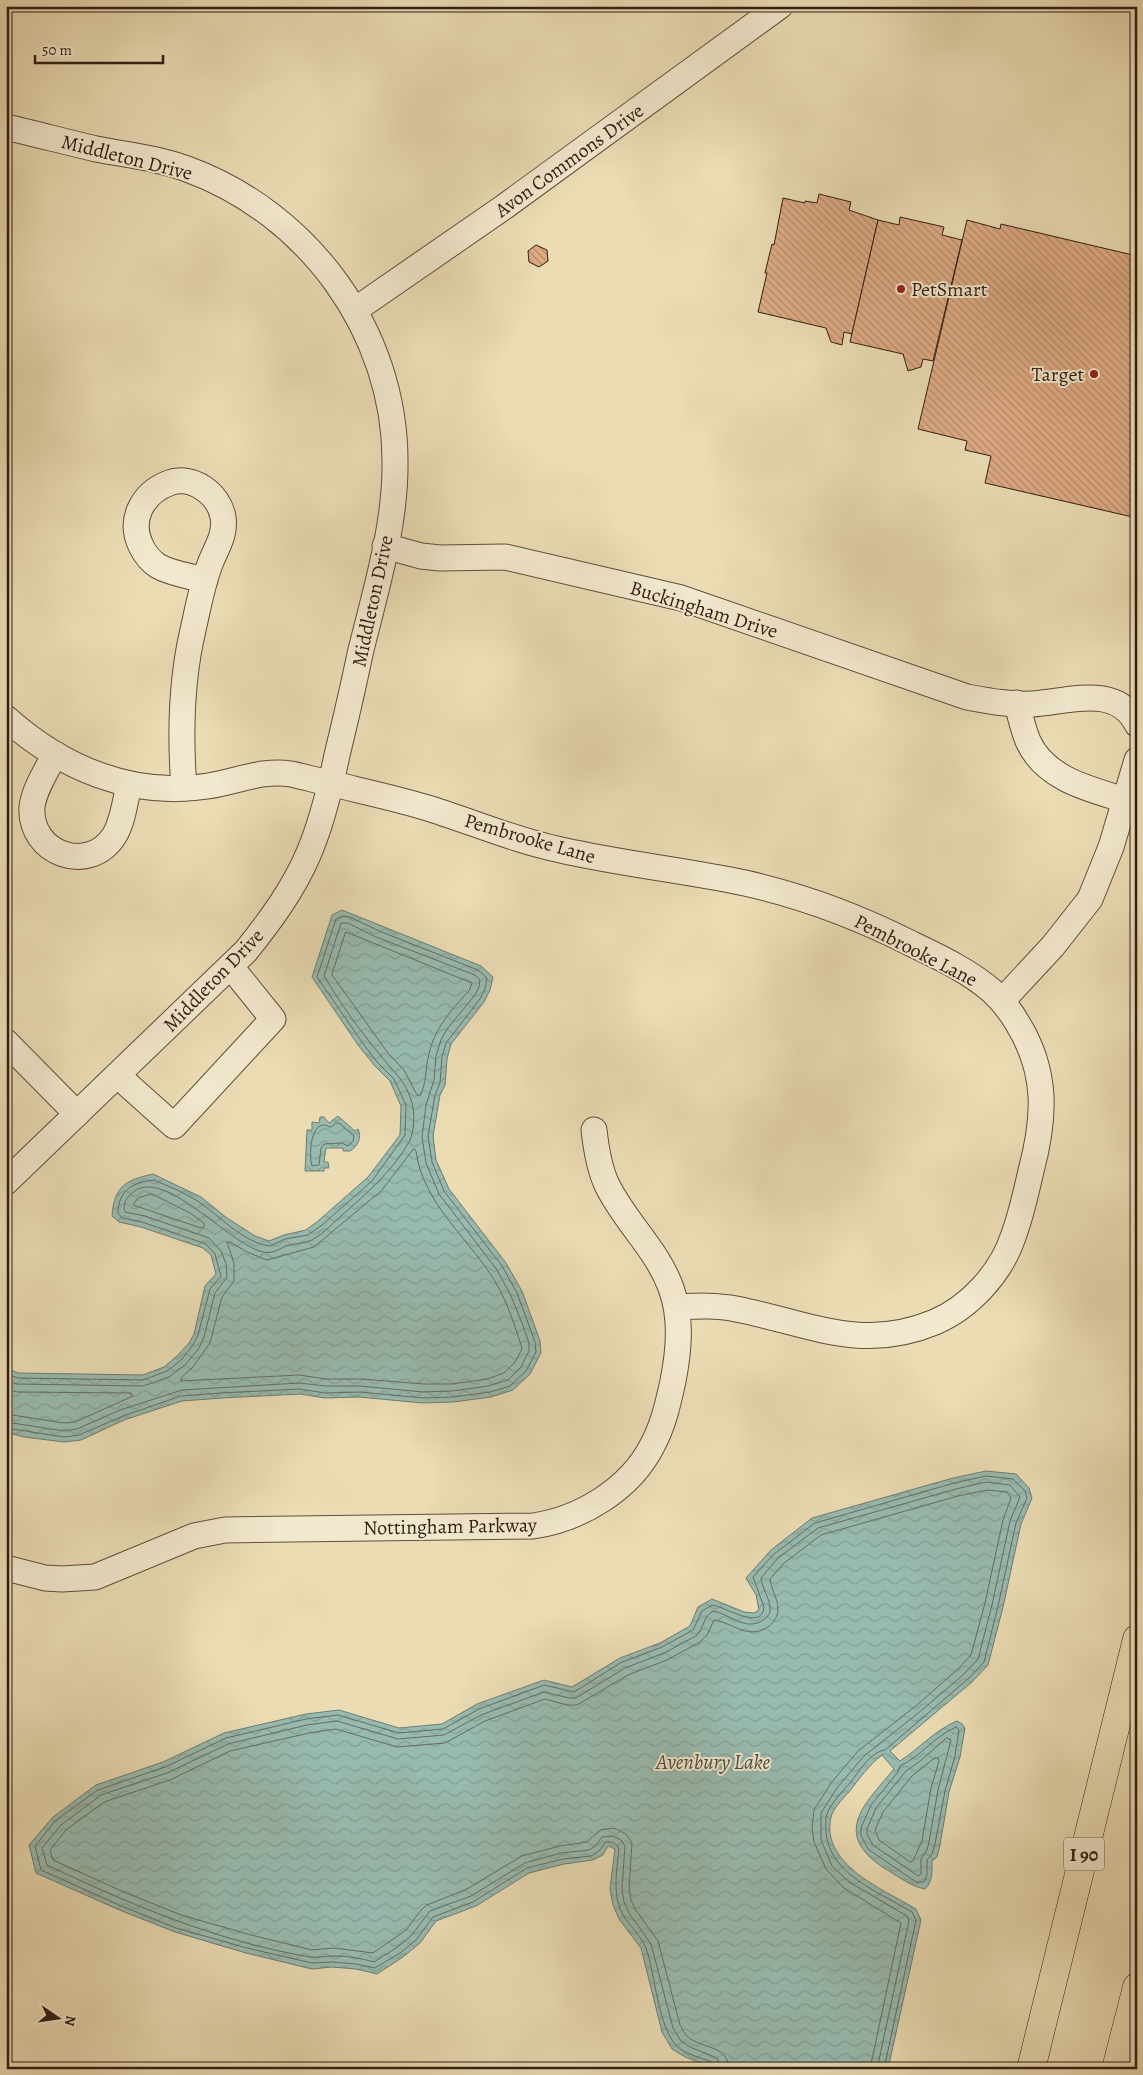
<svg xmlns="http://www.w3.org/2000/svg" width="1143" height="2075" font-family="Alegreya,serif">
  <defs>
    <pattern id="water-waves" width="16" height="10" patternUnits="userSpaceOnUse" patternTransform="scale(1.25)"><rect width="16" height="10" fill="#98bbb0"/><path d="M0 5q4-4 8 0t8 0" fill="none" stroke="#83a096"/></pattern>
    <pattern id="building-back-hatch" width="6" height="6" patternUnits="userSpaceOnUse" patternTransform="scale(1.25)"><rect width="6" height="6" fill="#deab84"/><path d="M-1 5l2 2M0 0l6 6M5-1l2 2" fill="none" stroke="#b48b6b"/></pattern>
  </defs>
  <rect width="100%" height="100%" fill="#ebdcb4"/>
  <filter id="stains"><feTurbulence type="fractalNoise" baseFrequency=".004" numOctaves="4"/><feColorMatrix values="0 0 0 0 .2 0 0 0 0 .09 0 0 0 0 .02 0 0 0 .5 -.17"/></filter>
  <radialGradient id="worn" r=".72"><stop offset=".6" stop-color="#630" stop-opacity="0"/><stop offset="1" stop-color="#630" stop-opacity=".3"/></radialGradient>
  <g fill="url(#water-waves)" stroke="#6e7c72">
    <path d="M342 910 481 966 493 977 490 990 484 1002 451 1044 447 1059 445 1085 440 1095 433 1136 436 1160 449 1189 506 1263 522 1291 540 1341 541 1353 530 1374 513 1390 491 1397 453 1402 423 1403 359 1397 325 1398 300 1394 222 1398 182 1401 124 1420 81 1440 64 1442 24 1437 6 1432V1368L18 1373 143 1375 164 1367 178 1355 189 1343 194 1334 205 1286 216 1274 211 1255 203 1248 141 1227 119 1222 112 1216C114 1186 126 1180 153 1174L201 1197 227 1218 255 1236 269 1241 284 1235 306 1230 318 1221 368 1177 400 1135 401 1106 390 1081 374 1065 358 1045 312 977 332 915Z"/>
    <path d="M338 1116 355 1131 358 1129C362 1138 358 1146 350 1151H343V1148H326L324 1162H328L329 1168H324V1171H305L307 1130H312V1122L319 1123 320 1117H324L329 1123Z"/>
    <path d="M986 1471 1016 1474 1029 1488 1032 1498 1021 1524 1003 1607 988 1665 972 1682 890 1751 900 1761C920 1748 935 1730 957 1721L962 1724 965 1728 960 1757 949 1792 940 1845 937 1857 932 1861C932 1872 933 1881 925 1889 909 1886 898 1876 884 1868 831 1833 865 1804 894 1769L882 1755C869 1765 859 1779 849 1792 843 1798 833 1809 831 1817 820 1865 885 1890 916 1909L921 1920 888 2069H716L685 2057 672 2049 662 2032 641 1948 619 1919 613 1905 610 1889 615 1849 608 1846 603 1855 593 1860 564 1864 529 1873 476 1906 436 1921 420 1943 403 1957 377 1974 356 1969 332 1967 312 1969 246 1953 175 1932 117 1909 36 1873 29 1845 53 1817 96 1785 163 1762 224 1733 306 1714 339 1710 399 1728 442 1724 477 1704 544 1680 572 1687 620 1658 660 1643 690 1626 698 1607 712 1599 744 1612 754 1613 759 1610 756 1595 746 1578 771 1550 812 1518 953 1478Z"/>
  </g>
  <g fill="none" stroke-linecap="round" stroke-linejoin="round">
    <g stroke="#646c62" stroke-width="1">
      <path d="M346 932 472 983 469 991C452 1009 434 1029 429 1054 425 1068 427 1082 420 1096L417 1095 404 1070 388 1053 332 975Z"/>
      <path d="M336 1123H339L354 1136 353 1141 348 1146 342 1143 324 1144 321 1148 319 1165 312 1166C309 1156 310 1127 323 1125 326 1125 328 1127 331 1127Z"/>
      <path d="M414 1149 416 1151C423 1202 464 1234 491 1275 505 1296 513 1320 521 1345L522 1349 515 1362 504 1373 487 1379 452 1384H424L361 1379H326L299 1375 181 1381V1378L193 1367 210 1343 222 1297 234 1281V1263L227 1242H230L247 1252 267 1260 314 1247 381 1191Z"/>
      <path d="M152 1194 190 1213 204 1223V1227L201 1228 133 1205 138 1198Z"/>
      <path d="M6 1374 18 1378 143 1380 167 1371 182 1359 193 1345 198 1335 210 1289 221 1276 215 1254 206 1244 142 1222 122 1218 118 1213C118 1191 133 1182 154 1180 168 1186 183 1192 196 1200 218 1214 243 1243 270 1246L285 1239 308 1235 322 1225 372 1181 405 1135 406 1105 394 1079 377 1062 362 1042 317 977 336 919 343 916 350 917 379 931 478 970 487 978 485 989 480 999 446 1043 442 1057 440 1083 435 1095 428 1136 432 1162 444 1191 502 1266 517 1293 535 1342 536 1352 526 1371 510 1386 490 1392 453 1397 423 1398 360 1392 325 1393 299 1389 221 1393 181 1396 123 1416 79 1435 64 1437 6 1428"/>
      <path d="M6 1380 17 1384 143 1386 169 1377 186 1364 199 1348 204 1337 215 1293 227 1277 226 1264 221 1251 209 1238 145 1216 125 1212C123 1205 125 1200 130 1195 163 1158 241 1261 272 1252 277 1251 281 1248 286 1246 294 1243 304 1244 312 1240 323 1234 332 1224 341 1216 366 1194 394 1170 410 1140 414 1132 415 1112 412 1103 406 1080 394 1073 381 1056 360 1031 341 1004 324 976L341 923H348L376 937 475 975 480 980 479 987 475 995 447 1029 441 1040 436 1056 434 1080 426 1105 422 1137 426 1163 439 1194 497 1270 511 1296 522 1323 529 1343V1351L521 1367 508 1380 488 1386 452 1391 423 1392 360 1386H326L299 1383 182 1390 120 1410 77 1429 64 1431 6 1422"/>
      <path d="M6 1389 17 1392 131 1393 133 1396 75 1422 64 1423 6 1414"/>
      <path d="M956 1727 959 1730 955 1756 945 1791 935 1844 932 1854 927 1860V1875L924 1882H916L868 1849 861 1835V1828L871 1805 898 1772 900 1766C921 1756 935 1736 956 1727Z"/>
      <path d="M947 1738 951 1740 938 1790 929 1842 927 1850 921 1859V1874L918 1876 873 1845 867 1834V1829L876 1808 906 1771 919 1762Z"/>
      <path d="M935 1758H938L939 1761 931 1788 922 1841 913 1861 910 1862 879 1840 875 1830 883 1812 912 1776Z"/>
      <path d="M715 2069 712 2062C700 2057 686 2055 677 2046 658 2028 655 1973 646 1948 639 1931 622 1921 618 1902 614 1885 617 1866 619 1849 617 1843 610 1840 605 1843L599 1851 591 1856 563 1859 527 1868 473 1902 433 1917 416 1940 400 1953 375 1968 356 1964 332 1962 312 1963 247 1948 176 1928 119 1905 41 1870 35 1846 56 1820 98 1790 165 1767 226 1738 306 1719 338 1715 399 1733 443 1729 479 1709 544 1685 574 1692 622 1662 662 1647 693 1630 702 1611 712 1605C724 1606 762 1632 764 1607L753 1577 774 1554 815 1523 954 1483 986 1476 1013 1479 1025 1491 1027 1498 1016 1523 998 1606 984 1662 969 1678 885 1750C870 1752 859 1772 850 1783 842 1792 831 1803 827 1814 825 1819 826 1827 826 1833 830 1875 881 1893 912 1912L916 1920 884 2069"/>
      <path d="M721 2069 717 2058 690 2047 681 2041 673 2028 651 1944 629 1913 624 1902 622 1888 625 1846 621 1840 613 1836 602 1837 595 1846 589 1850 561 1853 525 1863 471 1896 430 1911 411 1936 396 1948 374 1962C360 1958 347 1956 333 1956 325 1956 317 1958 310 1957 219 1942 129 1904 47 1865L42 1848 61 1825 101 1795 167 1773 228 1744 307 1725 337 1721 398 1739 444 1735 481 1715 544 1692 569 1698H576L625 1668 664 1653 696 1636C704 1628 703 1617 713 1611 730 1614 746 1632 763 1620 768 1617 771 1613 770 1607 769 1597 762 1588 761 1578L778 1558 818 1528 956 1489 986 1482 1010 1485 1020 1497 1010 1521 992 1605 978 1659 964 1674 922 1710 864 1756 837 1788 821 1813V1840L832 1866 849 1882 907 1916 909 1921 877 2069"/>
      <path d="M729 2069C728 2043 700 2050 686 2035 684 2033 682 2028 680 2025L658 1941 635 1909 631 1900 629 1888 632 1843 626 1834 614 1828 600 1830 587 1842 560 1846 522 1856 467 1889 427 1905 421 1910 406 1930 373 1953 334 1948 312 1950 251 1935 181 1915 124 1892 53 1860 50 1850 66 1830 104 1802 170 1780 230 1751 309 1733 336 1729 397 1747 445 1743 485 1721 545 1699 567 1705H577L628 1675 667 1660 700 1642 707 1635 714 1620C734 1623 748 1641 769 1626 774 1622 778 1616 778 1609 778 1599 771 1589 770 1579L783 1564 821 1535 958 1496 987 1490 1007 1492 1011 1498 1003 1520 985 1603 971 1655 959 1668 917 1705 858 1751 831 1783 814 1810 812 1828 814 1842 826 1869 844 1888 901 1923 870 2069"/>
    </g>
  </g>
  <g fill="url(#building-back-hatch)" stroke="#301e14">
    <path d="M819 194 851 202 849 210 878 220 852 334 844 332 842 345 831 342 826 328 758 312 767 273H765L772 244 774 245 783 198 805 203V201L817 203Z"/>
    <path d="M900 217 944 227 942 235 962 240 933 361 923 359 921 367 908 371 903 354 850 342 878 220 899 225Z"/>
    <path d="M967 220 1000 229 1001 224 1137 256V518L985 483 991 456 965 450 967 441 918 429Z"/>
    <path d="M536 245 547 250 548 261 539 267 529 262 528 251Z"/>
  </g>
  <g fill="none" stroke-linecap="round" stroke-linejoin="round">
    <defs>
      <g id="minor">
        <path d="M6 127C36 134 66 142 96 149 127 155 157 158 187 169 308 213 395 331 395 461 396 526 375 592 360 654 353 688 345 722 337 755 330 789 322 823 308 855 293 890 270 921 246 951L6 1182"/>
        <path d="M355 310 504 207 780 6"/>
        <path d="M385 546 421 556 440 558 505 557 681 598 967 697C989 701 1010 705 1032 704 1068 702 1116 683 1137 724"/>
        <path d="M1017 703C1020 716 1023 729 1028 741 1045 779 1089 789 1125 800"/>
        <path d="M6 718C62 768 132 798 208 786 236 782 263 769 291 774 305 777 319 781 333 784 366 792 399 799 431 809 475 823 517 841 561 850 622 864 684 870 745 883 803 896 859 917 912 944 939 957 969 971 992 991 1003 1001 1011 1012 1018 1024 1048 1073 1045 1118 1031 1171 1026 1193 1021 1216 1013 1237 1001 1273 970 1307 935 1322 861 1353 809 1323 736 1309 717 1305 697 1306 677 1307"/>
        <path d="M55 754C47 770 34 789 32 807 29 854 89 875 114 836 123 822 125 801 129 785"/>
        <path d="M184 788C180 736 181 681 193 630 198 608 202 585 210 564 216 548 226 535 223 517 219 494 192 474 169 483 143 493 128 519 141 546 145 554 150 561 158 566 172 574 190 576 205 580"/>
        <path d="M1002 1001 1053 946 1090 899 1111 847 1137 760"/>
        <path d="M6 1042 77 1114"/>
        <path d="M118 1076 174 1126 273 1019 231 967"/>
        <path d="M6 1568 45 1578 62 1579 95 1577 194 1536 225 1530 533 1526C581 1519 630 1489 652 1446 663 1426 668 1404 673 1381 679 1350 682 1318 671 1288 657 1249 625 1222 607 1185 599 1168 596 1148 594 1130"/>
      </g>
      <g id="highway">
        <path d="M1031 2069 1137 1639"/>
        <path d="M1116 2069 1137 1987"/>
      </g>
    </defs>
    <use href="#minor" stroke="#5f4e3c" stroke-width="27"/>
    <use href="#highway" stroke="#301e14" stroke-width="29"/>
    <use href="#minor" stroke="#f2e8ce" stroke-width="25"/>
    <use href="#highway" stroke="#ebdcb4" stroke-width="28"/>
  </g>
  <g fill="#8f2418" stroke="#f2e8ce" stroke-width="2">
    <circle cx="901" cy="289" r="5"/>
    <circle cx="1094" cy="374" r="5"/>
  </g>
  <g text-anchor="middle" stroke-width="4" stroke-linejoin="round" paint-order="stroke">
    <rect fill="#f2e8ce" stroke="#6a5b4c" stroke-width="1" x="1064" y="1837.5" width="40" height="33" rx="4"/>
    <g font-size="19" font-weight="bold" fill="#301e14">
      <text x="1084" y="1861">I 90</text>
    </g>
    <g font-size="20" fill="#301e14" stroke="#f2e8ce">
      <text transform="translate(127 157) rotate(14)" y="7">Middleton Drive</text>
      <text transform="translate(569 160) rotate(-36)" y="7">Avon Commons Drive</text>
      <text transform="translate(372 601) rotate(-78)" y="7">Middleton Drive</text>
      <text transform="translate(704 609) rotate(17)" y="7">Buckingham Drive</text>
      <text transform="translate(530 838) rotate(16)" y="7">Pembrooke Lane</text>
      <text transform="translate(916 950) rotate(27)" y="7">Pembrooke Lane</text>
      <text transform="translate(213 980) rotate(-46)" y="7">Middleton Drive</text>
      <text transform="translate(450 1526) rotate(-1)" y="7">Nottingham Parkway</text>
    </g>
    <g font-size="20" fill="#301e14" stroke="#f2e8ce" text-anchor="start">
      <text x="911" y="296">PetSmart</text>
      <text x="1084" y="381" text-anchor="end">Target</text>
    </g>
    <g font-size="21" font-style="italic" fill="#4f4d43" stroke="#f2e8ce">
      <text x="713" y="1769">Avenbury Lake</text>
    </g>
  </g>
  <rect width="1143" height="2075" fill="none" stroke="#ebdcb4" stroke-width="25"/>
  <rect x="8" y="8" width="1128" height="2060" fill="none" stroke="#301e14" stroke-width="2.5"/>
  <rect x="12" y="12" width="1118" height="2050" fill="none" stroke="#301e14"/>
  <g transform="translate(58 2018) rotate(103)" stroke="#f2e8ce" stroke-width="4" paint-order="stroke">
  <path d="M0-4L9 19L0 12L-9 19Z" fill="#301e14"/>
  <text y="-8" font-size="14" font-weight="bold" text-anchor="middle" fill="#301e14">N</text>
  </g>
  <path d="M35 55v8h128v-8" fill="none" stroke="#301e14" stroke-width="2.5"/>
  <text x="42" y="55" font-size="15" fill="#301e14" stroke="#f2e8ce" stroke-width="4" paint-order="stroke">50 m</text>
  <rect width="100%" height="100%" filter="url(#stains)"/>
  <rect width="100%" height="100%" fill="url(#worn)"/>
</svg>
